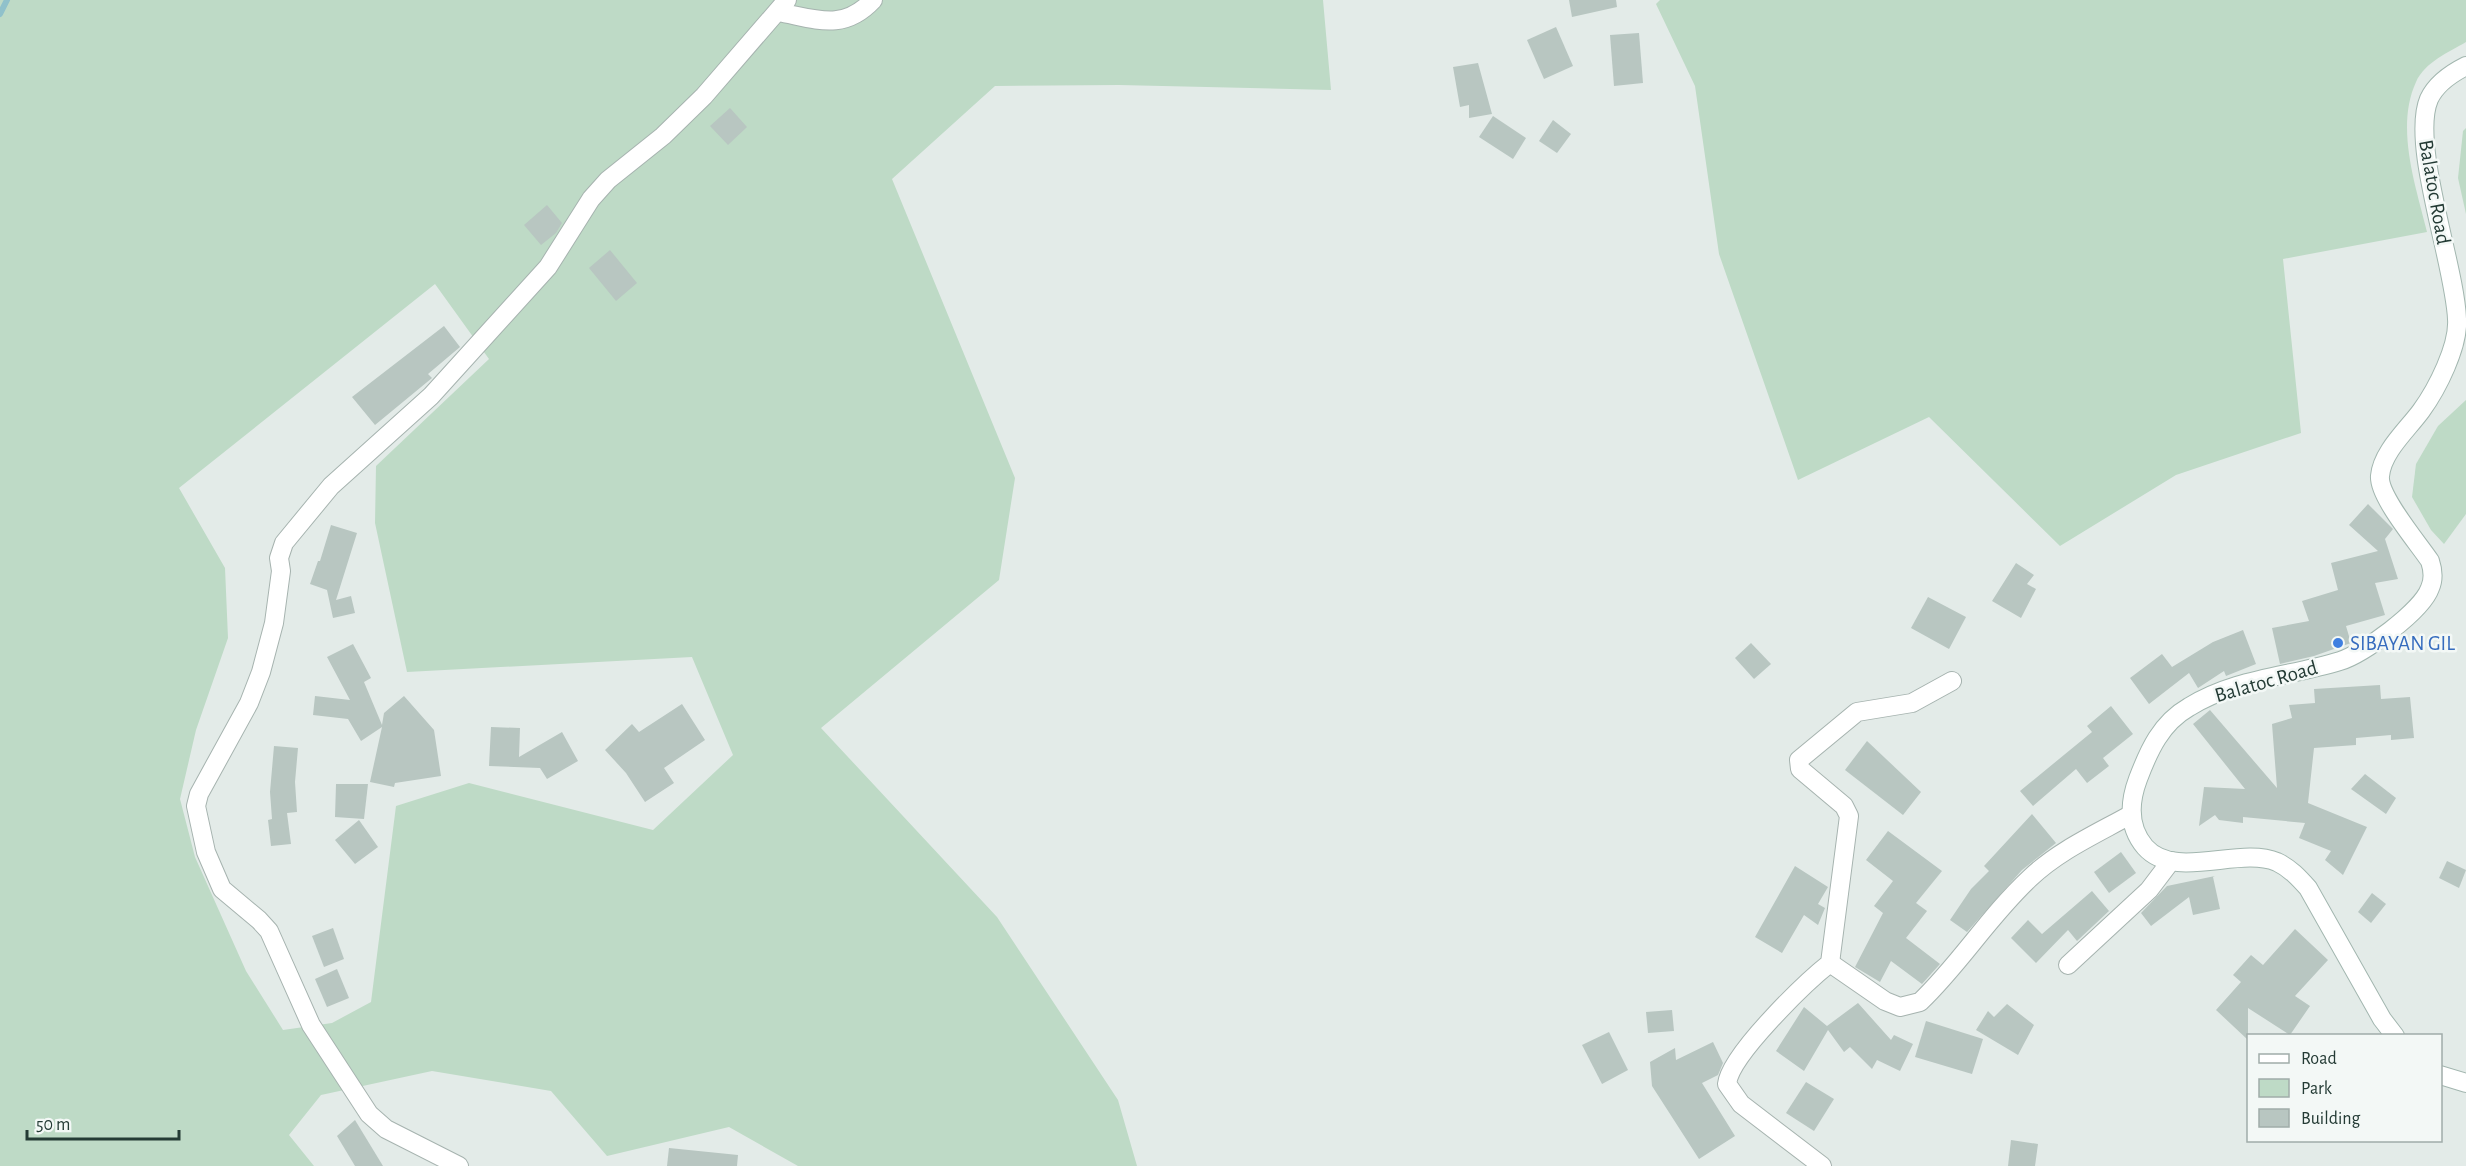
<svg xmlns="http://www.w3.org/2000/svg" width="2466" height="1166" font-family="'Alegreya Sans',sans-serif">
  <rect width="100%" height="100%" fill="#e3ebe8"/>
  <g fill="#bedac6" fill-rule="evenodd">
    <path d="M0 0H1323L1331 90 1119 85 995 86 892 179 1015 478 999 580 821 728 997 917 1118 1100 1137 1166H798L729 1127 607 1156 551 1091 432 1071 321 1095 289 1135 314 1166H0ZM435 284 489 359 376 466 375 523 407 672 692 657 733 755 653 830 469 783 396 806 371 1002 332 1023 283 1030 246 971 195 857 180 799 196 730 228 638 225 568 179 488Z"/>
    <path d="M1660 0H2466V42C2449 52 2425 62 2416 82 2395 128 2416 186 2427 232L2283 259 2301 433 2176 475 2060 546 1929 417 1798 480 1719 254 1695 86 1656 4Z"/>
    <path d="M2466 128V214L2458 178 2463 131Z"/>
    <path d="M2466 400V514L2444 544 2431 530 2412 497 2416 464 2438 426Z"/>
  </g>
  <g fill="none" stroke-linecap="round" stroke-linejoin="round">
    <path stroke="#90c1cb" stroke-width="6" d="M0 14 7 0"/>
  </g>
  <g fill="#b8c6c1">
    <path d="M1569 0H1616L1617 7 1572 17Z"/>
    <path d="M1556 27 1573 66 1544 79 1527 40Z"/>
    <path d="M1639 33 1643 83 1614 86 1610 35Z"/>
    <path d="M1478 63 1492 114 1469 118V105L1460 107 1453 67Z"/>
    <path d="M730 108 747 127 728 145 710 126Z"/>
    <path d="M1493 116 1526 138 1513 159 1479 137Z"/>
    <path d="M1553 120 1571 134 1557 153 1539 141Z"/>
    <path d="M547 205 562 223 556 233 541 245 524 225Z"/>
    <path d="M610 250 637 283 616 301 589 268Z"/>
    <path d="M444 326 460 347 428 374 432 378 375 425 352 397Z"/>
    <path d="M2368 504 2393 529 2385 539 2398 579 2375 583 2385 615 2346 626 2351 643 2314 656 2280 664 2272 628 2309 621 2302 601 2338 590 2331 563 2378 551 2349 525Z"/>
    <path d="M331 525 357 533 336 600 351 596 355 613 333 618 327 590 310 584 318 561H320Z"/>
    <path d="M2016 563 2034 575 2027 584 2036 589 2021 618 1992 601Z"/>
    <path d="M1928 597 1966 617 1949 649 1911 628Z"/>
    <path d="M2243 630 2256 664 2226 676 2224 671 2198 688 2189 673 2149 704 2130 678 2162 654 2172 667 2213 642Z"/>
    <path d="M1751 643 1771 664 1754 679 1735 658Z"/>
    <path d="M353 644 371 678 364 682 382 725 384 713 404 696 434 730 441 776 395 783 394 787 370 782 382 727 361 741 348 719 313 715 315 696 350 700 327 657Z"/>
    <path d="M2380 685 2381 699 2410 697 2414 738 2391 740V735L2356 738V745L2314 748 2308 803 2367 827 2343 875 2325 860 2331 851 2299 838 2305 823 2243 817V823L2219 820 2215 815 2199 826 2204 787 2245 789 2193 724 2210 710 2277 788 2272 724 2292 718 2289 705 2315 703 2314 689Z"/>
    <path d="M682 704 705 740 664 768 674 783 645 802 626 773 605 750 632 724 639 732Z"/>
    <path d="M2111 706 2133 734 2103 758 2109 766 2087 783 2076 769 2033 806 2020 791 2092 732 2087 726Z"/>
    <path d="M491 727 520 728 519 757 562 732 578 761 547 779 540 768 489 766Z"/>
    <path d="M1867 741 1921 792 1903 815 1845 770Z"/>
    <path d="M274 746 298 748 295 782 297 812 287 813 291 844 271 846 268 820 272 819 270 792Z"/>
    <path d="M2365 774 2396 798 2386 814 2351 789Z"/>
    <path d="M336 784H368L364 819 335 817Z"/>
    <path d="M2032 814 2056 843 2022 870 1967 932 1950 920 1971 889 1989 871 1984 866Z"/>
    <path d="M359 820 378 847 355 864 335 840Z"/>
    <path d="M1888 831 1942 871 1916 903 1927 911 1906 938 1940 964 1922 984 1891 961 1880 982 1855 967 1883 913 1874 906 1893 881 1866 860Z"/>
    <path d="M2121 852 2136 873 2109 893 2094 872Z"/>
    <path d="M2447 861 2466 870 2459 888 2439 878Z"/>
    <path d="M1795 866 1828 887 1818 904 1825 908 1818 925 1804 915 1782 953 1755 937Z"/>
    <path d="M2215 876 2213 877 2220 909 2193 915 2189 897 2151 926 2141 913 2167 886Z"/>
    <path d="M2092 891 2109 911 2077 941 2068 930 2036 963 2011 938 2028 920 2042 934Z"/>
    <path d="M2372 893 2386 904 2371 923 2358 912Z"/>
    <path d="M333 928 344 959 324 967 312 936Z"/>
    <path d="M2295 929 2328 960 2295 996 2310 1006 2290 1035 2248 1008V1040L2216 1010 2241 982 2233 975 2251 955 2263 965Z"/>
    <path d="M337 969 349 998 327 1007 315 979Z"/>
    <path d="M1858 1003 1891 1040 1894 1035 1913 1044 1900 1071 1877 1060 1872 1069 1850 1047 1844 1052 1828 1030 1804 1071 1776 1051 1804 1007 1827 1026Z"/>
    <path d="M2007 1004 2034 1025 2018 1055 1976 1030 1988 1011 1994 1017Z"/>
    <path d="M1672 1010 1674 1031 1648 1033 1646 1012Z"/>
    <path d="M1926 1021 1983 1039 1972 1074 1915 1057Z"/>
    <path d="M1609 1032 1628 1070 1602 1084 1582 1045Z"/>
    <path d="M1713 1042 1723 1063 1718 1075 1702 1083 1735 1136 1699 1159 1652 1086 1650 1062 1675 1048 1676 1060Z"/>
    <path d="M1806 1082 1834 1099 1814 1131 1786 1113Z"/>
    <path d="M355 1120 383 1166H355L337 1136Z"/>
    <path d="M2011 1140 2038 1144 2035 1166H2008Z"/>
    <path d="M669 1148 738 1155 737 1166H667Z"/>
  </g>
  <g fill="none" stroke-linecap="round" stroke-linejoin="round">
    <defs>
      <g id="street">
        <path d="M778 12C816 19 843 32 873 0"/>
        <path d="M1830 963 1885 1001 1900 1007 1920 1002C1960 964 1989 916 2030 878 2058 851 2096 834 2130 815"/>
        <path d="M2068 965 2149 890 2171 861"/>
        <path d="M459 1166 386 1129 369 1114 311 1025 269 931 259 920 222 889 206 852 196 806 199 794 249 703 261 672 274 623 281 571 279 558 284 543 331 486 431 396 548 267 591 199 608 180 663 136 704 96 787 0"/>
        <path d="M1822 1166 1741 1104 1727 1084C1730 1055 1806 982 1830 963L1849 816 1844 806 1800 769 1799 760 1857 712 1912 703 1952 681"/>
      </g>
      <g id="secondary">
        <path d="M2395 1036 2382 1019 2308 888C2299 878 2290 868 2277 862 2239 846 2175 881 2145 847 2128 827 2129 803 2138 779 2149 750 2161 723 2189 707 2236 678 2288 677 2340 661 2363 654 2422 611 2430 588 2434 579 2433 570 2430 561 2418 543 2378 496 2380 476 2382 452 2407 430 2421 411 2437 389 2459 346 2457 319 2455 265 2410 144 2429 99 2436 84 2452 73 2466 66"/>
        <path d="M2440 1075 2466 1083"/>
      </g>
    </defs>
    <use href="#street" stroke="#a6b3af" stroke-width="20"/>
    <use href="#secondary" stroke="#a2b6af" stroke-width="20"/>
    <use href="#street" stroke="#fff" stroke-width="18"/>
    <use href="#secondary" stroke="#fff" stroke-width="18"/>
  </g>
  <circle fill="#3f7fe0" stroke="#f3f8f6" stroke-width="2" cx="2338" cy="643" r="6"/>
  <g text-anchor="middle" stroke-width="5" stroke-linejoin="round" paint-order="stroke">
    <g font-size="21" fill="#243b35" stroke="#f3f8f6">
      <text transform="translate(2435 192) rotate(80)" y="7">Balatoc Road</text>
      <text transform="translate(2266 681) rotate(-16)" y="7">Balatoc Road</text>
    </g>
    <g font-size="21" fill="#366cbe" stroke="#f3f8f6" text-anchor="start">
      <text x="2350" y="650">SIBAYAN GIL</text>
    </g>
  </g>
  <rect x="2247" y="1034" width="195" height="108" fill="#f3f8f6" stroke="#a0aca9" stroke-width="1.5"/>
  <rect x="2259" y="1054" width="30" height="9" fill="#ffffff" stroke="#a0aca9" stroke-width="1.5"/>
  <text x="2301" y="1064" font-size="18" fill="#243b35">Road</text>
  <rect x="2259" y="1079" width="30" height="18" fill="#bedac6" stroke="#a0aca9" stroke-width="1.5"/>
  <text x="2301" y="1094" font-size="18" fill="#243b35">Park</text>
  <rect x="2259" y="1109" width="30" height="18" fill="#b8c6c1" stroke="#a0aca9" stroke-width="1.5"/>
  <text x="2301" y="1124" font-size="18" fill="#243b35">Building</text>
  <path d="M27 1130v9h152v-9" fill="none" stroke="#243b35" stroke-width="3"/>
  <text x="36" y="1130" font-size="18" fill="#243b35" stroke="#f3f8f6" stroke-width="4.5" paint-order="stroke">50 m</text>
</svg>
